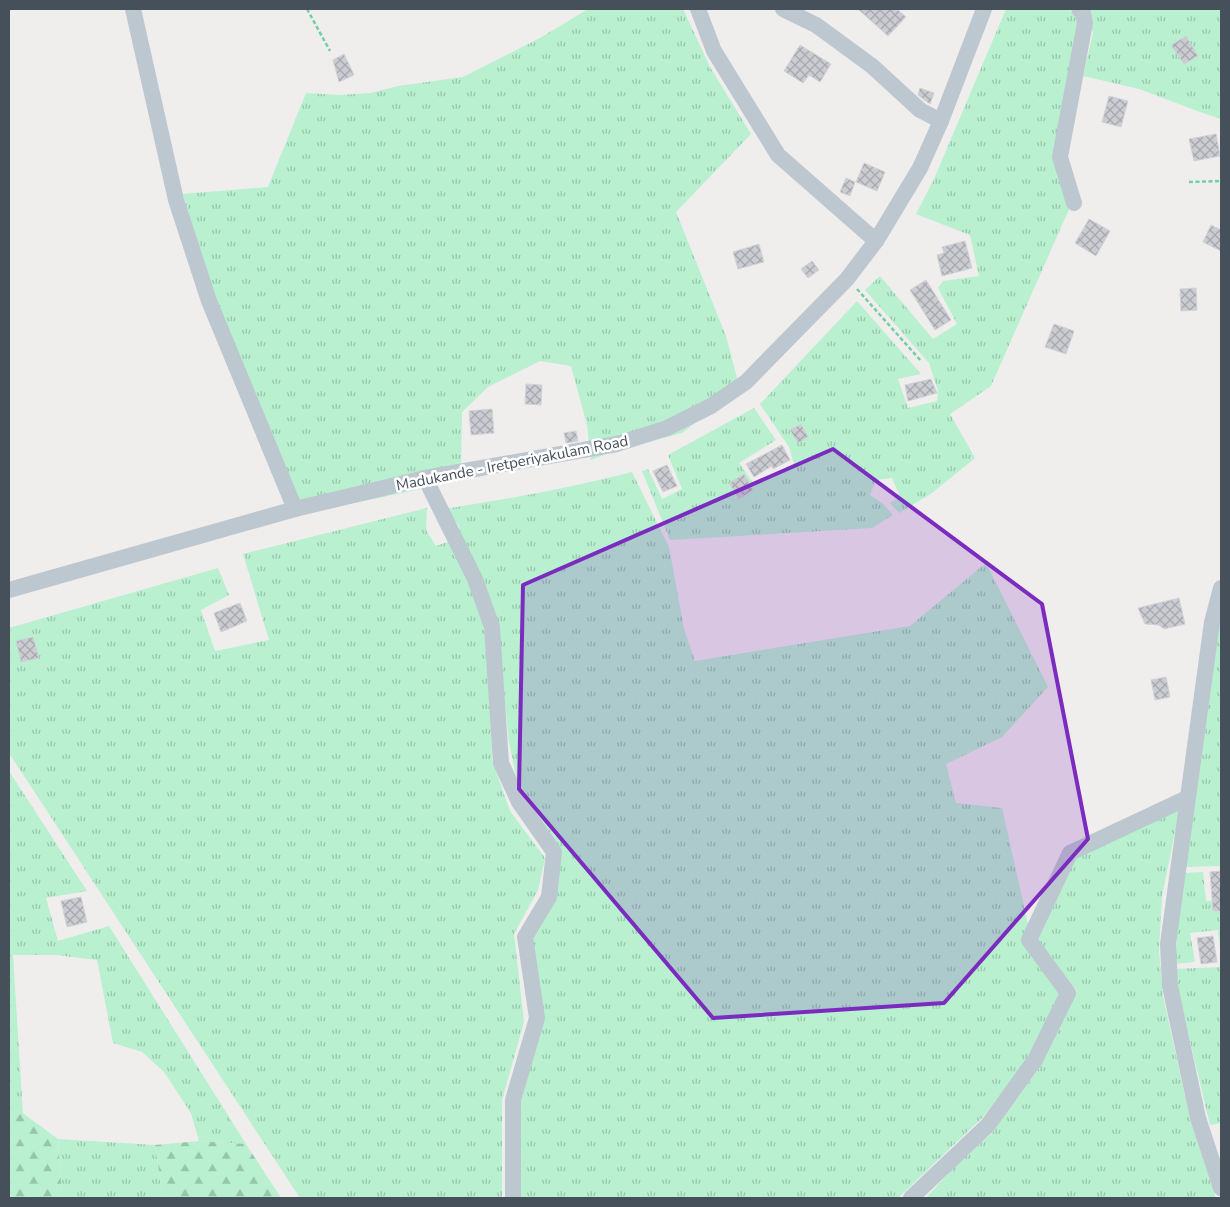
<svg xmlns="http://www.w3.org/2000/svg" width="1230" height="1207" font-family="'Nunito Sans',sans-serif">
  <defs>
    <pattern id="grass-tufts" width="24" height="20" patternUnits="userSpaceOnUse" patternTransform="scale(1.25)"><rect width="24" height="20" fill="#b8f0d0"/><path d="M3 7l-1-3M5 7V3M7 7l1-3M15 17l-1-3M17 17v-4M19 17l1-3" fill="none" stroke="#97c5ac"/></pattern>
    <pattern id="forest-firs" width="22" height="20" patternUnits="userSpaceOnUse" patternTransform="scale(1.25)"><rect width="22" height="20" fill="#b8f0d0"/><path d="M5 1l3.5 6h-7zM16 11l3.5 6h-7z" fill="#97c5ac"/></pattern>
    <pattern id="building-cross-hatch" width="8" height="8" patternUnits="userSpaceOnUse" patternTransform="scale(1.25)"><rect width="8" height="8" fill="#caccd2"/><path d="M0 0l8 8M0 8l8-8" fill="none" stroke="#a6a8ad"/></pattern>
  </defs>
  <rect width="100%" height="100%" fill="#f0eded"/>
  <g fill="url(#grass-tufts)">
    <path d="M588 9H683L710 67 751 134 676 212 726 336 740 389 682 433 611 452 591 460 587 425 571 366 540 361 488 387 462 412 461 472 416 490 302 514 208 282 183 194 268 187 306 93 339 95 371 93 398 86 463 77 540 38Z"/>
    <path d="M1006 9H1067L1079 16 1055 157 1070 207 991 386 950 414 975 458 932 493 899 513 890 503 900 497 892 478 876 480 870 495 883 504 893 515 872 528 670 540 642 471 648 469 662 499 682 489 668 455 754 408 776 440 739 463 754 484 794 464 789 447 760 404 857 301 921 374 898 379 908 408 937 401 938 391 929 363 865 290 880 276 933 339 957 324 938 288 943 281 979 276 970 235 916 214 934 179Z"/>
    <path d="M1086 9H1221V119L1200 112 1139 89 1083 76 1093 33Z"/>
    <path d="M632 472 669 547 684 629 695 661 910 626 986 563 1048 687 1002 737 946 764 956 803 1002 808 1028 924 1062 993 1028 1059 983 1117 898 1198H519L521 1101 542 1016 531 937 554 895 540 819 517 781 509 742 501 663 462 549 459 526 445 509C508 499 570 488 632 472Z"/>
    <path d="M427 508 426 530 436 546 450 541 490 628 492 760 510 811 545 858 538 890 514 934 524 1022 502 1100V1198H300L9 753V628L218 568 229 595 201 610 215 651 269 640 243 554Z"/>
    <path d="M1221 610V866L1182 867Z"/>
    <path d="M9 771 87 891 46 898 58 941 109 926 246 1144 199 1141 191 1113 164 1072 142 1052 113 1043 97 960 56 955H13L23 1114 9 1103Z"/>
    <path d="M1180 808 1162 896 1159 951 1163 996 1190 1119 1216 1198H926L959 1162 991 1134 1038 1070 1077 991 1036 941 1075 858Z"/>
    <path d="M1203 872 1206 901 1221 900V957L1218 930 1190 933 1195 962 1175 964 1181 873Z"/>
    <path d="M1221 967V1123L1210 1125 1173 969Z"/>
    <path d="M58 1139 155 1145 163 1198H62Z"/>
  </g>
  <g fill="url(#forest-firs)">
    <path d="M9 1103 58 1139 62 1198H9Z"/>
    <path d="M199 1141 246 1144 281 1198H163L155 1145Z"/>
  </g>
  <g fill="url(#building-cross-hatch)" stroke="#d1d3d9">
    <path d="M858 9H897L906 17 888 36Z"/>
    <path d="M1186 36 1198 56 1184 64 1171 45Z"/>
    <path d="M800 45 831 64 820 82 809 75 803 83 784 71Z"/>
    <path d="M344 54 354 75 339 82 333 60Z"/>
    <path d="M920 88 934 93 930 104 918 95Z"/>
    <path d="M1109 96 1128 101 1121 127 1102 122Z"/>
    <path d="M1216 134 1220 156 1194 161 1189 139Z"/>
    <path d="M864 163 885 172 877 191 856 182Z"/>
    <path d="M846 178 855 182 850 196 840 192Z"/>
    <path d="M1089 219 1110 231 1096 256 1075 243Z"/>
    <path d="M1211 225 1221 230V251L1203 242Z"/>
    <path d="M965 241 972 268 942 276 937 255 944 253 942 247Z"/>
    <path d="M759 244 764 262 738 269 733 252Z"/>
    <path d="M812 261 819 270 808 278 801 269Z"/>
    <path d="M926 280 951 320 935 330 910 290Z"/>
    <path d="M1196 288 1197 310 1181 311 1180 289Z"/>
    <path d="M1054 324 1074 331 1066 354 1045 347Z"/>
    <path d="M931 379 937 393 908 401 905 385Z"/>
    <path d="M526 384 542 385 541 405 525 404Z"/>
    <path d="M492 409 494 433 471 435 469 411Z"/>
    <path d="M801 424 808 437 798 443 790 430Z"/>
    <path d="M576 431 578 441 566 443 564 433Z"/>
    <path d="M782 445 790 460 773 469 772 466 754 477 746 464Z"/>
    <path d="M667 465 677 486 663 492 653 471Z"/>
    <path d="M744 474 753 490 739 499 729 483Z"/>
    <path d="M1179 598 1185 624 1164 629 1159 625 1145 624 1138 608Z"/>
    <path d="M240 603 247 621 221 632 214 613Z"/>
    <path d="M33 637 39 658 21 662 16 641Z"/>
    <path d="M1166 677 1170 697 1155 700 1151 680Z"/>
    <path d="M1221 871V911H1213L1210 872Z"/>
    <path d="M81 897 87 922 67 927 61 901Z"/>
    <path d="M1213 936 1217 962 1201 964 1197 938Z"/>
  </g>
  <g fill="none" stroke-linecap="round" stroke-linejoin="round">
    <g stroke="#6fd0a3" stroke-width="2.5" stroke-dasharray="4 2.5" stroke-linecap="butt">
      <path d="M307 9 330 51"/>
      <path d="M1189 182 1221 181"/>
      <path d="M857 289 921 361"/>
    </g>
    <g stroke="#bdc7d0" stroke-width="16">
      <path d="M133 9 176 200 209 301 295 509"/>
      <path d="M698 9 714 51 778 155 876 241"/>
      <path d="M783 9 816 25 872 66 920 110 941 121"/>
      <path d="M1074 203 1060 157 1085 23 1083 13 1079 9"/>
      <path d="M425 478 475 579 492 627 501 763 519 802 554 852 549 897 525 937 537 1018 513 1100V1198"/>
      <path d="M1221 588 1212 622 1168 944 1170 986 1198 1118 1221 1188"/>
      <path d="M9 590 295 509 425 478 617 444 667 428 711 406 746 382 847 279 876 241 920 168 941 121 984 9"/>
      <path d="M911 1198 988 1125 1035 1060 1068 993 1029 940 1070 853 1187 798"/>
    </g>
  </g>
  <path fill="#7b2cbf" fill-opacity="0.2" stroke="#7b2cbf" stroke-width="4" stroke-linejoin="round" d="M833 449 1042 604 1088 839 944 1003 713 1018 519 789 523 585Z"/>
  <g text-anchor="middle" stroke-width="5" stroke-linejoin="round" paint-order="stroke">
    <g font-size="15" fill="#45505b" stroke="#fff">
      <text transform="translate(512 463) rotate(-11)" y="5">Madukande - Iretperiyakulam Road</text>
    </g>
  </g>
  <rect width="1230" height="1207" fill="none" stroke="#45505b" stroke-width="20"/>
</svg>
